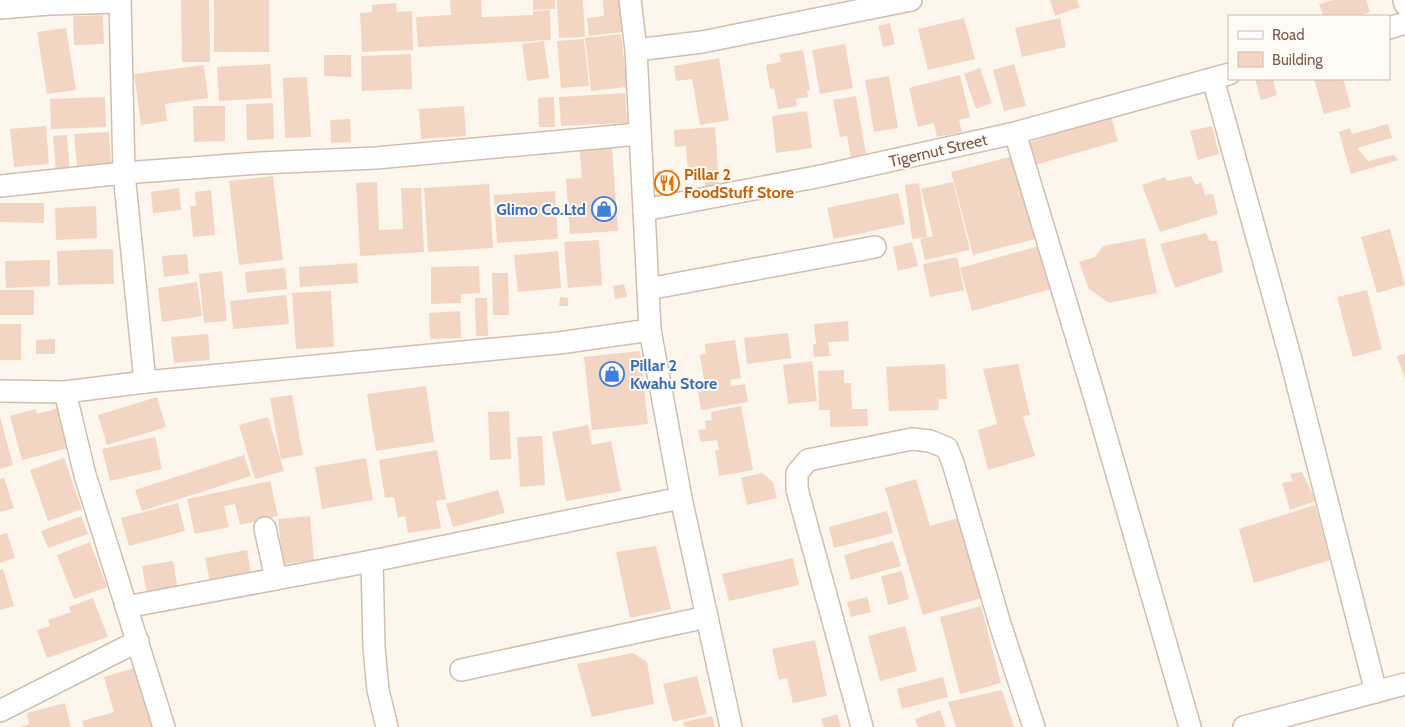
<svg xmlns="http://www.w3.org/2000/svg" width="1405" height="727" font-family="Cabin,sans-serif">
  <rect width="100%" height="100%" fill="#fdf6ec"/>
  <g fill="#f3d5c3">
    <path d="M181 0H209L210 62H182Z"/>
    <rect x="214" y="0" width="55" height="52"/>
    <path d="M450 0H481L482 17 533 15V11L550 10 551 40 418 47 416 17 451 15Z"/>
    <path d="M533 0H555V9L533 10Z"/>
    <path d="M557 0H583L585 37 559 38Z"/>
    <path d="M603 0H619L623 32 589 36 587 18 604 16Z"/>
    <path d="M1050 0H1077L1080 7 1055 16Z"/>
    <path d="M1333 0H1366L1370 12 1357 16H1323L1319 4Z"/>
    <path d="M396 3 397 12 412 11 413 50 362 52 360 13 372 12V5Z"/>
    <path d="M103 15 104 44 74 45 73 16Z"/>
    <path d="M964 18 975 59 928 70 918 29Z"/>
    <path d="M1060 18 1066 47 1022 57 1015 28Z"/>
    <path d="M890 23 895 44 883 47 878 26Z"/>
    <path d="M66 28 76 90 47 94 37 32Z"/>
    <path d="M621 34 625 69H629L632 93H627L626 87 591 91 585 38Z"/>
    <path d="M584 39 589 86 561 88 557 41Z"/>
    <path d="M544 41 549 78 527 81 522 44Z"/>
    <path d="M845 44 853 88 820 94 812 50Z"/>
    <path d="M803 50 810 90 807 91 808 97 796 99 797 106 778 109 774 88 770 89 766 65 781 62 779 54Z"/>
    <path d="M411 54 412 89 362 91 361 56Z"/>
    <path d="M324 55H351V77L324 76Z"/>
    <path d="M719 58 729 120 700 125 692 79 676 81 674 66Z"/>
    <path d="M270 64 272 98 219 101 217 67Z"/>
    <path d="M1014 64 1026 106 1004 111 993 70Z"/>
    <path d="M204 65 208 98 165 104 167 121 141 125 134 74Z"/>
    <path d="M980 68 992 103 976 109 964 74Z"/>
    <path d="M960 75 970 117 959 120 962 132 937 137 934 123 918 127 909 88Z"/>
    <path d="M889 76 898 128 874 132 865 80Z"/>
    <path d="M307 77 311 137 285 138 283 78Z"/>
    <path d="M1255 79H1273L1277 95 1261 100Z"/>
    <path d="M1314 79H1343L1351 107 1324 114Z"/>
    <path d="M625 93 627 123 561 126 559 97Z"/>
    <path d="M856 96 866 154 851 157 847 136 840 137 833 100Z"/>
    <path d="M105 97 106 127 51 129 50 99Z"/>
    <path d="M554 97 555 127H539L538 98Z"/>
    <path d="M273 103 274 139 247 140 246 104Z"/>
    <path d="M193 106H225V141L194 142Z"/>
    <path d="M464 106 466 136 421 139 419 109Z"/>
    <path d="M807 111 812 148 776 153 772 116Z"/>
    <path d="M1111 116 1118 141 1035 165 1028 143Z"/>
    <path d="M350 119 351 142 331 143 330 120Z"/>
    <path d="M1388 124 1392 138 1357 148 1368 161 1394 155 1398 160 1351 174 1339 132 1350 128 1352 134Z"/>
    <path d="M46 126 49 164 14 167 10 129Z"/>
    <path d="M1212 126 1219 154 1198 160 1190 131Z"/>
    <path d="M715 127 719 185 705 186 704 173 688 174 686 146 675 147 674 130Z"/>
    <path d="M109 132 111 165 77 167 74 134Z"/>
    <path d="M67 135 70 171 56 172 53 136Z"/>
    <path d="M612 148 618 231 570 234 566 179 582 178 580 150Z"/>
    <path d="M1017 155 1039 238 973 255 951 172Z"/>
    <path d="M673 169 679 195 661 198 656 172Z"/>
    <path d="M273 176 283 260 239 265 229 181Z"/>
    <path d="M1191 176 1196 185 1201 182 1205 195 1213 194 1218 214 1160 232 1142 185 1165 177 1167 181Z"/>
    <path d="M377 182 379 230 403 229 401 188H421L424 252 360 256 356 183Z"/>
    <path d="M953 182 970 250 925 260 920 239 933 236 921 189Z"/>
    <path d="M919 183 927 237 912 239 905 185Z"/>
    <path d="M489 184 493 248 428 252 424 188Z"/>
    <path d="M179 188 181 210 153 213 151 192Z"/>
    <path d="M211 190 215 235 193 237 190 206H196L195 192Z"/>
    <path d="M555 191 558 239 497 243 494 195Z"/>
    <path d="M898 193 905 224 834 239 827 208Z"/>
    <path d="M0 203H44V223L0 222Z"/>
    <path d="M96 206 97 238 56 240 55 208Z"/>
    <path d="M1390 229 1405 285 1377 293 1361 237Z"/>
    <path d="M1206 233 1210 241H1217L1223 272 1175 288 1160 244Z"/>
    <path d="M1145 238 1157 293 1109 303 1089 289 1079 262 1095 257 1103 246Z"/>
    <path d="M599 240 602 285 568 288 564 242Z"/>
    <path d="M912 242 918 266 898 271 893 247Z"/>
    <path d="M1039 246 1051 289 972 311 960 268Z"/>
    <path d="M113 249 114 284 58 285 57 251Z"/>
    <path d="M558 251 561 288 518 292 514 255Z"/>
    <path d="M187 254 189 274 164 277 162 256Z"/>
    <path d="M957 257 964 290 930 297 923 264Z"/>
    <path d="M50 260V286L6 288 5 261Z"/>
    <path d="M357 263 358 283 300 287 299 267Z"/>
    <path d="M479 266 480 293 461 294V303L431 304V267Z"/>
    <path d="M285 268 287 289 247 293 245 272Z"/>
    <path d="M222 271 227 321 204 323 199 274Z"/>
    <path d="M492 273H508L509 315H493Z"/>
    <path d="M197 282 202 316 162 322 158 288Z"/>
    <path d="M624 284 627 297 615 299 613 286Z"/>
    <rect x="0" y="290" width="34" height="25"/>
    <path d="M1367 290 1382 349 1353 357 1337 297Z"/>
    <path d="M331 291 334 347 296 349 292 293Z"/>
    <path d="M286 295 289 324 233 329 230 301Z"/>
    <path d="M560 297 568 298V306H559Z"/>
    <path d="M475 298H487L488 336H476Z"/>
    <path d="M460 311 461 338 430 339 429 313Z"/>
    <path d="M848 321 849 341 828 342 830 356 814 357 813 344H816L814 324Z"/>
    <rect x="0" y="324" width="21" height="36"/>
    <path d="M788 333 791 358 747 364 744 338Z"/>
    <path d="M208 334 210 360 174 363 171 337Z"/>
    <path d="M55 339V354H36V340Z"/>
    <path d="M735 340 741 378 730 380 731 386 745 384 748 402 701 410 698 392 714 389 712 379 704 380 700 355 706 354 705 344Z"/>
    <path d="M640 351 648 424 592 430 584 357Z"/>
    <path d="M1405 354V379L1397 356Z"/>
    <path d="M812 361 817 401 788 404 783 365Z"/>
    <path d="M945 364 947 399H939L938 410 889 411 886 367Z"/>
    <path d="M1018 364 1030 415 1023 416 1035 456 988 470 978 430 997 424 983 369Z"/>
    <path d="M844 370V383H851L852 409H867L868 426 830 427V410H819L818 371Z"/>
    <path d="M426 386 434 442 376 451 367 394Z"/>
    <path d="M292 395 303 455 281 459 270 398Z"/>
    <path d="M157 397 166 427 107 445 98 415Z"/>
    <path d="M741 406 753 470 719 476 715 450H719L717 440 701 442 698 430 706 429 705 421 712 420 711 412Z"/>
    <path d="M58 408 69 448 22 460 10 416 36 409 37 414Z"/>
    <path d="M509 411 511 459 490 460 488 412Z"/>
    <path d="M0 417 13 465 0 469Z"/>
    <path d="M268 417 284 471 255 479 239 425Z"/>
    <path d="M588 425 592 445 611 441 621 491 566 501 552 432Z"/>
    <path d="M542 436 545 485 520 487 517 437Z"/>
    <path d="M155 437 162 469 110 481 102 449Z"/>
    <path d="M437 450 446 499 436 501 441 528 408 533 405 516 398 518 394 497 385 498 379 460Z"/>
    <path d="M244 455 251 476 142 511 135 490Z"/>
    <path d="M64 458 82 509 48 521 30 470Z"/>
    <path d="M366 458 373 500 322 509 315 467Z"/>
    <path d="M1302 472 1316 501 1290 510 1282 483 1293 481 1290 474Z"/>
    <path d="M762 473 773 482 777 498 747 505 741 478Z"/>
    <path d="M4 478 14 508 0 512V479Z"/>
    <path d="M916 479 930 526 958 518 981 598 923 615 885 488Z"/>
    <path d="M270 481 278 516 240 525 235 504 224 506 229 527 195 534 187 499Z"/>
    <path d="M498 490 505 513 453 527 446 504Z"/>
    <path d="M178 503 185 531 129 546 121 518Z"/>
    <path d="M1315 505 1330 560 1254 583 1239 529Z"/>
    <path d="M887 511 893 533 834 548 829 527Z"/>
    <path d="M81 516 88 534 48 548 41 531Z"/>
    <path d="M310 516 314 560 283 564 278 519Z"/>
    <path d="M7 533 15 558 0 563V535Z"/>
    <path d="M893 541 901 566 851 580 844 555Z"/>
    <path d="M90 542 107 587 74 599 57 555Z"/>
    <path d="M656 546 671 609 630 618 616 552Z"/>
    <path d="M247 550 251 573 210 581 205 558Z"/>
    <path d="M793 558 799 585 729 601 722 574Z"/>
    <path d="M173 561 178 591 147 596 142 566Z"/>
    <path d="M3 569 14 606 0 610V570Z"/>
    <path d="M902 571 909 599 888 605 881 576Z"/>
    <path d="M867 597 871 612 851 617 847 602Z"/>
    <path d="M93 598 108 637 47 658 37 630 50 626 48 620 71 612 69 607Z"/>
    <path d="M981 606 1001 683 960 694 940 617Z"/>
    <path d="M905 626 917 671 880 681 868 636Z"/>
    <path d="M815 640 827 696 793 703 787 678 779 680 772 649Z"/>
    <path d="M633 653 647 662 654 704 592 717 577 664Z"/>
    <path d="M137 667 154 727H84L82 721 114 712 104 677Z"/>
    <path d="M697 676 707 714 673 722 663 684Z"/>
    <path d="M943 677 948 697 902 709 897 689Z"/>
    <path d="M1002 690 1014 727H956L948 702Z"/>
    <path d="M65 703 71 727H20L29 724 27 713Z"/>
    <path d="M940 710 946 727H918L915 719Z"/>
    <path d="M837 714 841 727H824L821 719Z"/>
    <path d="M712 716 715 727H685L683 722Z"/>
  </g>
  <g fill="none" stroke-linecap="round" stroke-linejoin="round">
    <defs>
      <g id="minor">
        <path d="M120 0 124 173 145 382"/>
        <path d="M630 0 636 50 650 330 681 498 731 727"/>
        <path d="M1404 0 1405 4"/>
        <path d="M0 8 50 4 120 2"/>
        <path d="M1389 28 1405 23"/>
        <path d="M636 50 702 42 911 0"/>
        <path d="M1213 79 1290 356 1376 692"/>
        <path d="M1015 133 1094 395 1190 727"/>
        <path d="M0 186 124 173 260 163 376 158 639 134"/>
        <path d="M644 210 821 176 1015 133 1229 74"/>
        <path d="M648 289 875 247"/>
        <path d="M0 391 65 392 145 382 559 343 650 330"/>
        <path d="M65 392 85 475 164 727"/>
        <path d="M265 528 276 579"/>
        <path d="M372 561 374 647 378 690 387 727"/>
        <path d="M126 607 372 561 681 498"/>
        <path d="M461 670 707 617"/>
        <path d="M0 711 138 641"/>
        <path d="M862 727 797 489V473L808 460 912 439 930 441 947 448 953 463 1000 624 1034 727"/>
        <path d="M1244 727 1405 684"/>
      </g>
    </defs>
    <use href="#minor" stroke="#d1beb0" stroke-width="24"/>
    <use href="#minor" stroke="#fff" stroke-width="21"/>
  </g>
  <defs>
    <symbol id="restaurant-ring" viewBox="-11 -11 22 22"><circle r="9.5" fill="#fffaf3" stroke="#e8710a" stroke-width="1.5"/><path d="M-5-6h1v4h1v-4h1v4h1v-4h1v5L-1.5 .5V6h-2V.5L-5-1ZM5-6V6H3V1.5H1.5Q1.5-4 5-6Z" fill="#e8710a"/></symbol>
    <symbol id="shop-ring" viewBox="-11 -11 22 22"><circle r="9.5" fill="#fffaf3" stroke="#3f7fe0" stroke-width="1.5"/><path d="M-5-2.5h2.3a2.7 3.5 0 0 1 5.4 0H5L5.5 6h-11ZM-1.5-2.5h3a1.5 2.3 0 0 0-3 0Z" fill="#3f7fe0"/></symbol>
  </defs>
  <g fill-rule="evenodd">
    <use href="#restaurant-ring" x="653" y="169" width="28" height="28"/>
    <use href="#shop-ring" x="590" y="195" width="28" height="28"/>
    <use href="#shop-ring" x="598" y="360" width="28" height="28"/>
  </g>
  <g text-anchor="middle" stroke-width="4" stroke-linejoin="round" paint-order="stroke">
    <g font-size="16" fill="#7a5c4d" stroke="#fffaf3">
      <text transform="translate(938 150) rotate(-13)" y="6">Tigernut Street</text>
    </g>
    <g font-size="16" font-weight="bold" fill="#c56008" stroke="#fffaf3" text-anchor="start">
      <text x="684" y="180">Pillar 2<tspan x="684" dy="18">FoodStuff Store</tspan></text>
    </g>
    <g font-size="16" font-weight="bold" fill="#366cbe" stroke="#fffaf3" text-anchor="end">
      <text x="586" y="215">Glimo Co.Ltd</text>
      <text x="630" y="371" text-anchor="start">Pillar 2<tspan x="630" dy="18">Kwahu Store</tspan></text>
    </g>
  </g>
  <rect x="1228" y="15" width="162" height="65" fill="#fffaf3" stroke="#cabbb1"/>
  <rect x="1238" y="31" width="25" height="8" fill="#ffffff" stroke="#cabbb1"/>
  <text x="1272" y="40" font-size="15" fill="#7a5c4d">Road</text>
  <rect x="1238" y="52" width="25" height="15" fill="#f3d5c3" stroke="#cabbb1"/>
  <text x="1272" y="65" font-size="15" fill="#7a5c4d">Building</text>
</svg>
